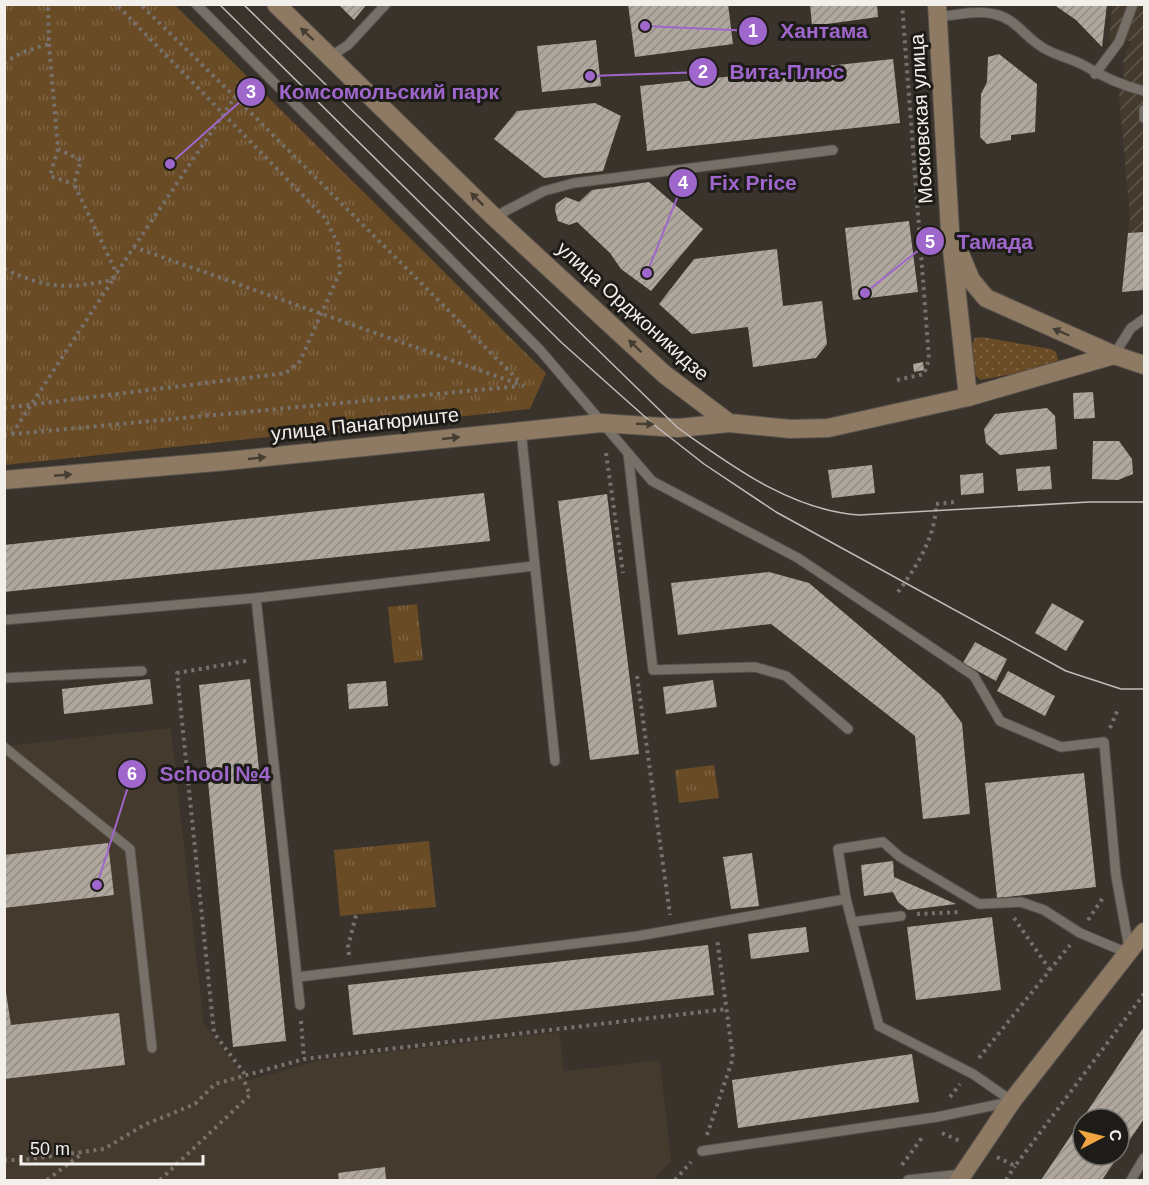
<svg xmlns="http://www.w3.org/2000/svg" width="1149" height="1185" font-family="Helvetica,sans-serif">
  <defs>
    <pattern id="industrial-furrows" width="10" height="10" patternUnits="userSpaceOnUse" patternTransform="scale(1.5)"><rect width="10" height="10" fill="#453a2e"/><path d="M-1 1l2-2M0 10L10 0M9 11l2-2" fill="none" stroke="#60574c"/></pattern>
    <pattern id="grass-dots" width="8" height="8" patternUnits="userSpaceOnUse" patternTransform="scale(1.5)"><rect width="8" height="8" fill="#694b25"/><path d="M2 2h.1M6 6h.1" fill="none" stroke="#7f6545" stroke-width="1.8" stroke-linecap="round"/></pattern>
    <pattern id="park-tufts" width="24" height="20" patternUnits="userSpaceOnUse" patternTransform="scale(1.5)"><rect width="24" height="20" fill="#694b25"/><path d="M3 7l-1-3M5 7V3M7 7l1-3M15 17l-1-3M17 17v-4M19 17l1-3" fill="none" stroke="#7f6545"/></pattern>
    <pattern id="building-hatch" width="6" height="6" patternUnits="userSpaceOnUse" patternTransform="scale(1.5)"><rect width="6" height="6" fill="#b0a89f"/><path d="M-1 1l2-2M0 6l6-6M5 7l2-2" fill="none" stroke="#918b84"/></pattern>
  </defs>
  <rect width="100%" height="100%" fill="#3a332c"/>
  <path fill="#453a2e" d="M171 728 204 1024 247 1081 320 1060 559 1032 564 1071 660 1060 671 1161 653 1180H5L4 746Z"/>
  <path fill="url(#industrial-furrows)" d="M1112 5H1144V290L1122 292 1130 218 1119 94 1124 77 1123 61 1131 41H1109Z"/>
  <path fill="url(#grass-dots)" d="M982 337 1051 349 1056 352 1058 360 1050 367 980 380C971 373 968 348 975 338Z"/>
  <g fill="url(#park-tufts)">
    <path d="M4 5H175L546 373 530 409 5 465Z"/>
    <path d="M417 604 423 660 394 663 388 607Z"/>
    <path d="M714 765 719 798 679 803 675 770Z"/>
    <path d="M429 841 436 907 340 916 334 850Z"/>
  </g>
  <g fill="url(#building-hatch)" fill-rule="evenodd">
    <path d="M338 4H367L354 20Z"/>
    <path d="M628 4H728L733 44 635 57Z"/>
    <path d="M810 4H877L878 17 812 26Z"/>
    <path d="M1053 4H1107L1102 47 1076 20Z"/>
    <path d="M596 40 601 86 542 92 537 46Z"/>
    <path d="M999 54 1037 84 1035 132 1011 135V140L987 144 980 137 981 94 987 82 988 57Z"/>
    <path d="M893 59 900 123 647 151 640 86Z"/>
    <path d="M595 103 621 116 603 171 544 178 494 139 517 111Z"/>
    <path d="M649 182 703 229 651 291 621 269 610 253 577 222 569 225 558 221 555 210 556 204 566 197 579 202 592 190Z"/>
    <path d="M909 221 918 292 853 300 845 228Z"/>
    <path d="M1144 232V290L1122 292 1128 233Z"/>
    <path d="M777 249 783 306 822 301 827 344 816 358 753 367 748 327 692 334 659 304 694 259Z"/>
    <path d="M923 362 924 370 914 372 913 364Z"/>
    <path d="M1093 392 1095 418 1074 419 1073 393Z"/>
    <path d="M1047 408 1055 416 1057 449 1000 455 986 443 984 429 995 414Z"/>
    <path d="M1093 441H1119L1132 459 1133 474 1118 480 1092 479Z"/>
    <path d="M872 465 875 493 832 498 828 470Z"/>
    <path d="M1050 466 1052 489 1018 491 1016 469Z"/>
    <path d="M983 473 984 493 961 495 960 475Z"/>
    <path d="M484 493 490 541 4 592V545Z"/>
    <path d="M607 494 639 754 590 760 558 501Z"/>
    <path d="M769 572 809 583 941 695 962 723 970 814 923 819 915 736 771 624 678 635 671 583Z"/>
    <path d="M1052 603 1084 621 1066 651 1035 633Z"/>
    <path d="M975 642 1007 659 996 681 963 663Z"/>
    <path d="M1008 671 1055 696 1045 716 997 691Z"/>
    <path d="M150 679 153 704 64 714 62 689Z"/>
    <path d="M250 679 286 1041 233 1047 199 685Z"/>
    <path d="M713 680 717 707 666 714 663 687Z"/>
    <path d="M386 681 388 706 349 709 347 684Z"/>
    <path d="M1084 773 1096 887 997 898 985 783Z"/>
    <path d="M108 843 114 895 4 908V855Z"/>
    <path d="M752 853 759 906 731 909 723 857Z"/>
    <path d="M893 861 894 877 956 904 908 910 898 902 893 892 864 896 861 865Z"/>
    <path d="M992 917 1001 990 916 1000 907 927Z"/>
    <path d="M806 927 809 952 751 959 748 934Z"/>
    <path d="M708 945 714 995 353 1035 348 985Z"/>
    <path d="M4 979 11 1025 119 1013 125 1065 4 1079Z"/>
    <path d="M1144 1027V1119L1102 1180H1041ZM1083 1119H1119V1155H1083Z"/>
    <path d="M912 1054 919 1102 738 1128 732 1080Z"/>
    <path d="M385 1167 386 1180H339L338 1173Z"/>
  </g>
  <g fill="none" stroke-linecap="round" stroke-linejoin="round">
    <defs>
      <g id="lane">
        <path d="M196 4 540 350 628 453 653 670 755 667 786 676 848 729"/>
        <path d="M938 17C955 15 977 10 994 14 1014 18 1023 34 1039 45 1053 56 1070 57 1085 66 1106 78 1121 85 1144 91"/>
        <path d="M331 56 348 45 386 4"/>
        <path d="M1095 74 1119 42 1133 4"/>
        <path d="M1144 110V118"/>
        <path d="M494 217 544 191 574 183 833 150"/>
        <path d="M1114 355 1131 328 1144 319"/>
        <path d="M521 430 555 761"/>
        <path d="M628 453 652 481 798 558 974 676 1000 721 1061 747 1104 742 1116 876 1129 948"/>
        <path d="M256 598 300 1005"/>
        <path d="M4 620 256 598 534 566"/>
        <path d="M4 678 142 671"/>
        <path d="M4 747 130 849 152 1048"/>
        <path d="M846 899 838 849 883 842 900 857 979 904 1021 902 1044 910 1080 933 1130 954"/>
        <path d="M852 922 901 916"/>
        <path d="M298 977 638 936 846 899 879 1026 973 1074 1012 1101"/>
        <path d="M702 1151 937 1117 1010 1102"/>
        <path d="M908 1180 963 1174"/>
        <path d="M1131 1180 1144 1158"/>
      </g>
      <g id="secondary">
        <path d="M276 4 494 217 664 374 729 423 791 429 828 428 968 397 1114 355"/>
        <path d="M937 4 950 231 968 397"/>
        <path d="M958 249 971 280 986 298 1114 355 1144 365"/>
        <path d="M4 480 227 461 601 423 678 428 729 423"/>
        <path d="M959 1180 1012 1101 1144 932"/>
      </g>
    </defs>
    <use href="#lane" stroke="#58524c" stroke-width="11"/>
    <use href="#secondary" stroke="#58524c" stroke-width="20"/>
    <g stroke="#77716b" stroke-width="4" stroke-dasharray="3 4.5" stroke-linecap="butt">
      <path d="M49 44 58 149 81 160 74 184 117 274"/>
      <path d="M4 63 23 52 49 44 48 4"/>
      <path d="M235 97 521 383"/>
      <path d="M58 149 50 176 74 184"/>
      <path d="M134 247 235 97 140 4"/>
      <path d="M4 269C48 289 66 289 112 280L134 247 524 386"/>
      <path d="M897 380 924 374 929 359 902 4"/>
      <path d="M4 408 286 373 300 361 340 272 338 244 325 218 116 4"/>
      <path d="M12 434 112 281"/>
      <path d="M4 435 520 386"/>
      <path d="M606 453 623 573"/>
      <path d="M898 592C917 566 936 536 936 504L955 502"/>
      <path d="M246 661 177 673 214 1033 247 1077"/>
      <path d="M637 676 670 915"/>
      <path d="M1110 728 1118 709"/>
      <path d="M917 914 960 912"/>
      <path d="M1014 918 1050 970"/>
      <path d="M1088 920 1104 896"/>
      <path d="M349 955 348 947 356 915"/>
      <path d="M301 1021 304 1059"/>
      <path d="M979 1058 1070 945"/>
      <path d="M950 1097 960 1084"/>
      <path d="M942 1133 960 1141"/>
      <path d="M707 1135 733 1058 717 938"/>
      <path d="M997 1157 1015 1166 1144 994"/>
      <path d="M4 1160H22L104 1149 144 1125 195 1104 215 1084 304 1059 727 1009"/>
      <path d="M902 1165 924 1135"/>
      <path d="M47 1180 83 1153"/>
      <path d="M160 1180 250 1095 243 1078"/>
      <path d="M675 1180 691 1162"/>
      <path d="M1006 1180 1015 1166"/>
    </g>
    <use href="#lane" stroke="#777068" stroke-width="9"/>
    <use href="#secondary" stroke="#8e7a63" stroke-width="18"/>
    <g stroke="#c1bcb7" stroke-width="1.5">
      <path d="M219 4 562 343 653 424 704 464 776 512 1066 671 1121 689H1144"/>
      <path d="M243 4 678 428C732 466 790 510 859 515L1089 502H1144"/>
    </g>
  </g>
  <defs><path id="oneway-solid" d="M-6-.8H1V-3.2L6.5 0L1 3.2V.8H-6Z" transform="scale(1.5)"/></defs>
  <g fill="#453d32">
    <use href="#oneway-solid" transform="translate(307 34) rotate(-137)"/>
    <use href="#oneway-solid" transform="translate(477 199) rotate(-135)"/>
    <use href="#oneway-solid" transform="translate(1061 332) rotate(-157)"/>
    <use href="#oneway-solid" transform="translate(635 346) rotate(-136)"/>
    <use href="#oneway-solid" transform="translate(645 424) rotate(2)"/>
    <use href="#oneway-solid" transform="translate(451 438) rotate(-6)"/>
    <use href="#oneway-solid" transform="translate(257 458) rotate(-6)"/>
    <use href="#oneway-solid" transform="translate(63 475) rotate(-5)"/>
  </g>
  <g text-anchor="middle" stroke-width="6" stroke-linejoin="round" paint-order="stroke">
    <g font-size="20" fill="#f3efeb" stroke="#1e1c18">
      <text transform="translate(921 119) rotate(-93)" y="7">Московская улица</text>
      <text transform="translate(633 311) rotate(42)" y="7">улица Орджоникидзе</text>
      <text transform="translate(365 424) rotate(-6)" y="7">улица Панагюриште</text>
    </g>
  </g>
  <path fill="none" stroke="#9f66cc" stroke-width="2" d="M645 26L753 31M590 76L703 72M170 164L251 92M647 273L683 183M865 293L930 241M97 885L132 774"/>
  <g fill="#9f66cc" stroke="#1e1c18" stroke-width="2">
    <circle cx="645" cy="26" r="6"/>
    <circle cx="590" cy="76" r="6"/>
    <circle cx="170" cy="164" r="6"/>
    <circle cx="647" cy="273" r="6"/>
    <circle cx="865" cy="293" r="6"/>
    <circle cx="97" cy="885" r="6"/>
    <circle cx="753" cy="31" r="15"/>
    <circle cx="703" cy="72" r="15"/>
    <circle cx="251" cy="92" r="15"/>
    <circle cx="683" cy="183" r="15"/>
    <circle cx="930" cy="241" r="15"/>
    <circle cx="132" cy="774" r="15"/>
  </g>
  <g font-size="18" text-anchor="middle" font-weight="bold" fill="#fff">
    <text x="753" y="37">1</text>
    <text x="703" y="78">2</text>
    <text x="251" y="98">3</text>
    <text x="683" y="189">4</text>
    <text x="930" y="248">5</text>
    <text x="132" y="780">6</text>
  </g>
  <g font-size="21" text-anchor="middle" font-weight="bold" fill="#9f66cc" stroke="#1e1c18" stroke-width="6" stroke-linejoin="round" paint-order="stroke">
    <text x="824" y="38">Хантама</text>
    <text x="787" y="79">Вита-Плюс</text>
    <text x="389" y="99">Комсомольский парк</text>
    <text x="753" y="190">Fix Price</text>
    <text x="995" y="249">Тамада</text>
    <text x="215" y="781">School №4</text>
  </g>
  <rect width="1149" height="1185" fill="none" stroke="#f3efeb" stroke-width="12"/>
  <g transform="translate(1101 1137) rotate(83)"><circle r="28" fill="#1e1c18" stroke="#73706c" stroke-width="1.5"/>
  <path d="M0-4.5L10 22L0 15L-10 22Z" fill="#f1a540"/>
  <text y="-9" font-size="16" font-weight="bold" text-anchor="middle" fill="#f3efeb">С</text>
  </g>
  <path d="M21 1155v9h182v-9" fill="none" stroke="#f3efeb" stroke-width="3"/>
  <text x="30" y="1155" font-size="18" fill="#f3efeb" stroke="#1e1c18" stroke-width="4.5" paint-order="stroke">50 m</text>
</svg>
